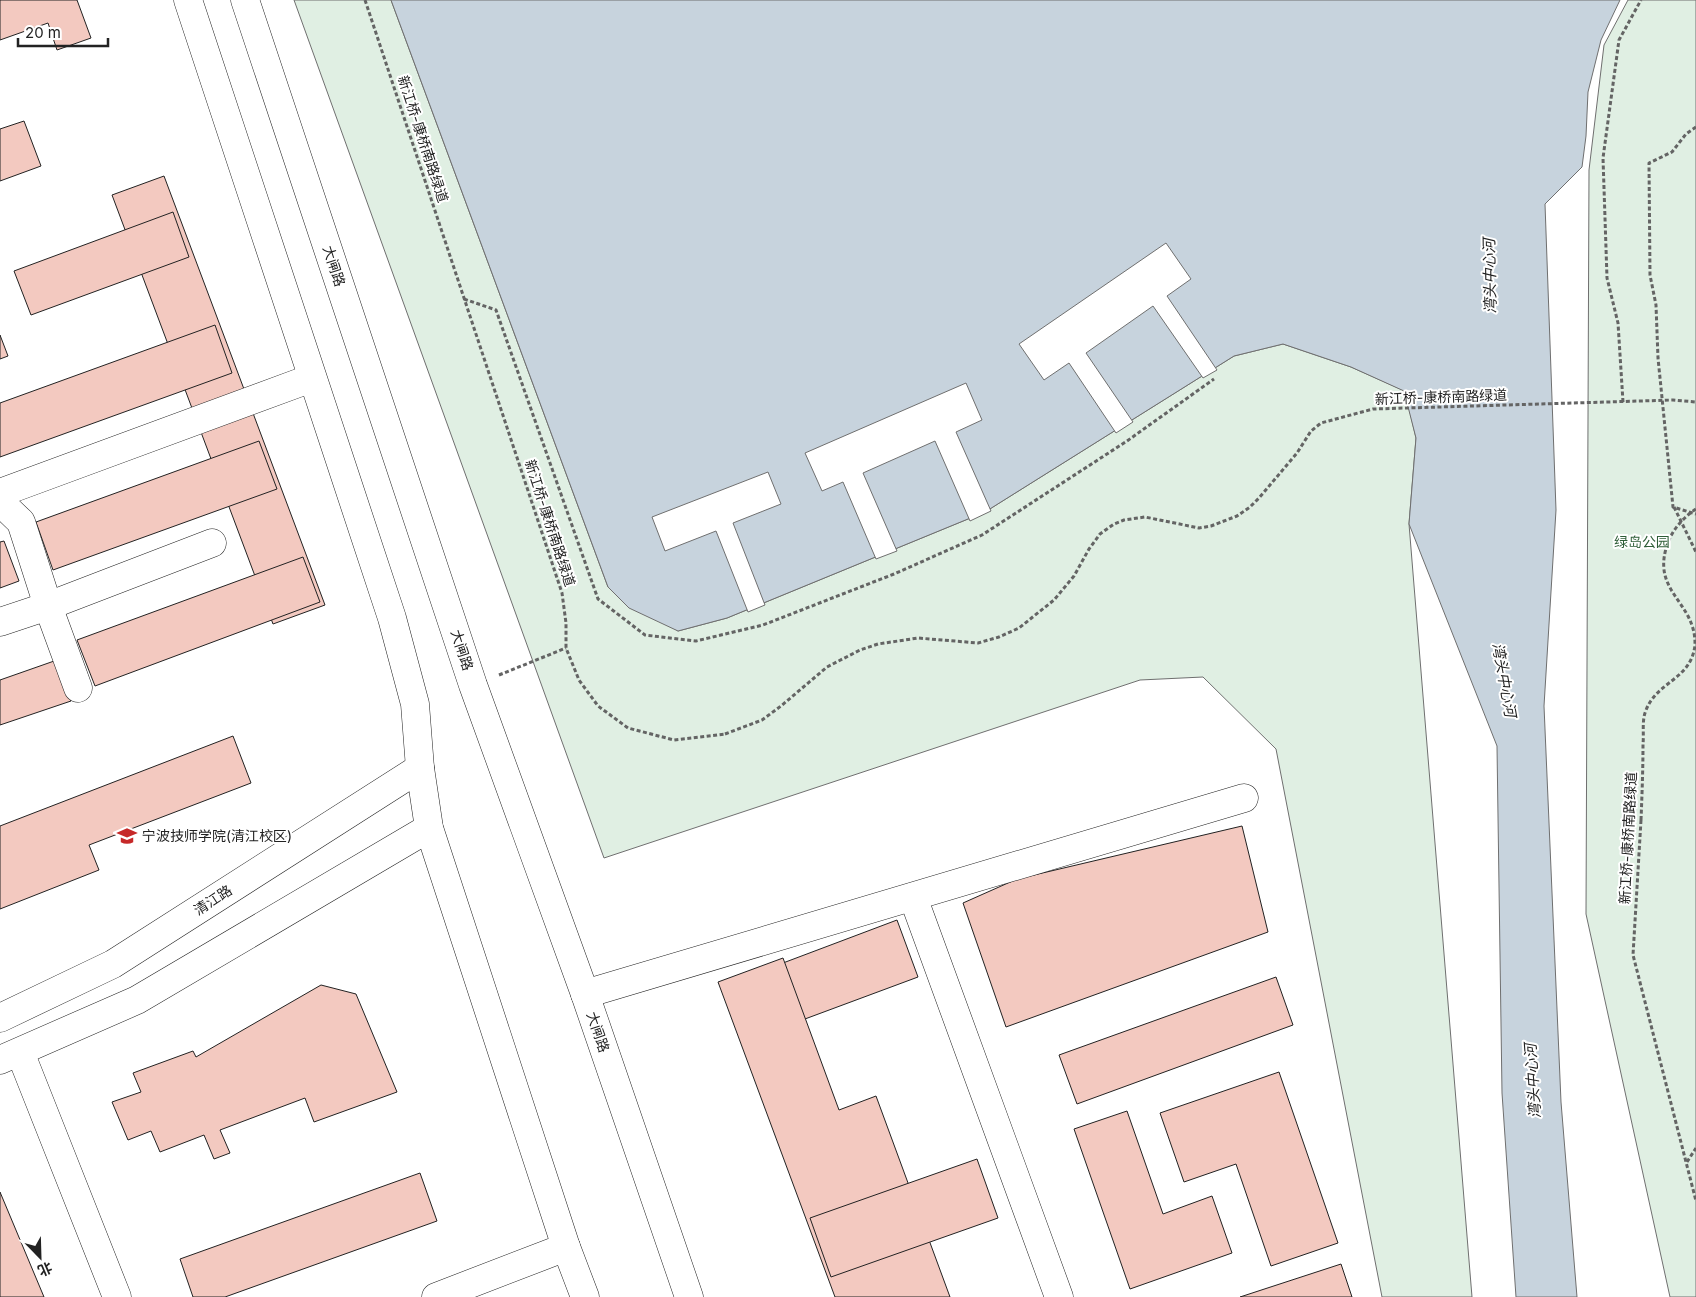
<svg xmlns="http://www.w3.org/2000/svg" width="1696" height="1297" font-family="Inter,'Noto Sans SC',sans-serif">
  <rect width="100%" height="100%" fill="#fff"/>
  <g fill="#e0efe3" stroke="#6f6f6f">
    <path d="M294 0H391L608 587 678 631 727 618 985 512 1234 356 1283 344 1351 367 1405 391 1416 438 1409 524 1472 1297H1382L1276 749 1203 677 1140 680 604 858Z"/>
    <path d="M1628 0H1696V1297H1670L1586 914 1589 170 1604 45Z"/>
  </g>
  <path fill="#c7d3dd" stroke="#6f6f6f" d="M391 0H1620L1601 40 1588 92 1586 136 1582 167 1545 204 1556 510 1544 706 1561 1102 1577 1297H1516L1502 1093 1497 746 1409 524 1416 438 1404 391 1351 367 1283 344 1234 356 985 512 727 618 678 631 629 608 608 587Z"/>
  <g fill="#fff" stroke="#6f6f6f">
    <path d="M1166 243 1191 279 1167 296 1217 370 1203 378 1153 306 1086 353 1133 422 1116 433 1069 363 1044 380 1019 344Z"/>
    <path d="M966 383 982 420 956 432 991 511 970 521 935 441 863 473 897 551 876 559 843 482 822 491 805 453Z"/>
    <path d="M768 472 781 504 733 523 765 605 748 612 716 531 665 551 652 517Z"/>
  </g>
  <g fill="#f3c9c0" stroke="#222">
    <path d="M0 0H77L91 38 57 50 48 23 0 40Z"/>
    <path d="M24 121 41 166 0 181V129Z"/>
    <path d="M164 176 325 605 273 624 112 195Z"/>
    <path d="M173 212 189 257 31 315 14 271Z"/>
    <path d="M215 325 232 373 0 457V403Z"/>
    <path d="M0 335 8 356 0 359Z"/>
    <path d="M259 441 277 489 53 570 36 522Z"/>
    <path d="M4 541 19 581 0 588V542Z"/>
    <path d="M303 557 320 602 95 686 77 640Z"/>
    <path d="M57 660 71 701 0 725V680Z"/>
    <path d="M233 736 251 783 89 845 99 870 0 909V826Z"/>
    <path d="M1242 826 1268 932 1006 1027 963 903 1017 879Z"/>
    <path d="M897 920 918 977 743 1042 722 986Z"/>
    <path d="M783 958 839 1110 876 1096 950 1297H835L718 982Z"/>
    <path d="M1276 977 1293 1025 1077 1104 1059 1055Z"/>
    <path d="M321 985 356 994 397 1092 314 1122 305 1098 220 1130 230 1153 214 1159 204 1135 160 1152 151 1131 128 1140 112 1102 141 1092 133 1073 193 1051 196 1057Z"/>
    <path d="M1279 1072 1338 1243 1271 1266 1236 1164 1184 1182 1160 1113Z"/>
    <path d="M1127 1111 1163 1214 1212 1196 1232 1253 1130 1289 1074 1129Z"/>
    <path d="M977 1159 998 1218 831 1277 810 1218Z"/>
    <path d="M420 1173 437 1221 225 1297H193L180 1259Z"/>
    <path d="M0 1192 44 1297H0Z"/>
    <path d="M1341 1264 1352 1297H1240Z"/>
  </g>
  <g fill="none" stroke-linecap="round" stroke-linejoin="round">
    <defs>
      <g id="minor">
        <path d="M0 493 312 378"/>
        <path d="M0 502 21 522 48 606 78 688"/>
        <path d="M0 622 48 606 212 543"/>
        <path d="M913 897 1059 1297"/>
        <path d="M585 994 1244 798"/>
        <path d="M0 1018 113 964 420 768"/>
        <path d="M20 1052 117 1297"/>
        <path d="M0 1060 137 1000 429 828"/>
        <path d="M436 1297 566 1247"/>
      </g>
      <g id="major">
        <path d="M188 0 392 618 415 704 420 768 429 828 566 1247 585 1297"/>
        <path d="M245 0 473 685 585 994 689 1297"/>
      </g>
    </defs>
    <use href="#minor" stroke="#222" stroke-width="29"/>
    <use href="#major" stroke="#222" stroke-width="29"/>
    <g stroke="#646464" stroke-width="3" stroke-dasharray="4 2.5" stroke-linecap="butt">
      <path d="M365 0 562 593 566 623V648L579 680 598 706 628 728 674 740 725 734"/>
      <path d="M1696 127 1686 134 1672 152 1649 163 1650 275 1656 305 1658 358 1673 507 1696 514"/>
      <path d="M464 299 496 310 598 599 645 635 696 641 763 625 894 574 982 535 1127 441 1214 379"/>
      <path d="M1623 402 1618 323 1607 278 1603 158 1619 40 1641 0"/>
      <path d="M1674 507 1696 552"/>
      <path d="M499 675 566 648"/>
      <path d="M1641 820 1633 955 1696 1201"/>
      <path d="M1687 1162 1696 1148"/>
    </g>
    <use href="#minor" stroke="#fff" stroke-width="28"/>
    <use href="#major" stroke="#fff" stroke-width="28"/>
    <g stroke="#646464" stroke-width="3" stroke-dasharray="4 2.5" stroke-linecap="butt">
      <path d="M725 734 762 720 781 706 827 667 860 650 878 644 918 638 978 643 999 637 1019 628 1054 600 1074 576 1089 549 1100 534 1114 524 1124 520 1145 517 1199 528 1211 526 1237 516 1250 507 1259 498 1297 453 1311 431 1321 423 1373 409 1673 400 1696 402"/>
      <path d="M1641 820C1642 795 1643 769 1643 744 1644 735 1642 722 1645 713 1655 681 1691 681 1695 645 1696 600 1648 592 1669 540 1674 528 1685 516 1696 509"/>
    </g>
  </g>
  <defs>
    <symbol id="school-bare" viewBox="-9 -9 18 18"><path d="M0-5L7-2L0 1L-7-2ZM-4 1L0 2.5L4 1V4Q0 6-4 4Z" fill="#c62828" stroke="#fff" stroke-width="2.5" paint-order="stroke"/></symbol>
  </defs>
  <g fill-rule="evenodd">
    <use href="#school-bare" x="113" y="822" width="28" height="28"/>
  </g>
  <g text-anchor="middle" stroke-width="4" stroke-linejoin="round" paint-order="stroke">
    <g font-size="14" fill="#222" stroke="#fff">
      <text transform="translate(423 139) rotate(72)" y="5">新江桥-康桥南路绿道</text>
      <text transform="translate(334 266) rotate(72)" y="5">大闸路</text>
      <text transform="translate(1441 397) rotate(-2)" y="5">新江桥-康桥南路绿道</text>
      <text transform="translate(550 523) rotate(72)" y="5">新江桥-康桥南路绿道</text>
      <text transform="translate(462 650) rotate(72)" y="5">大闸路</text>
      <text transform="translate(1628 838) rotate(-87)" y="5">新江桥-康桥南路绿道</text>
      <text transform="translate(213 900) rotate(-33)" y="5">清江路</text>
      <text transform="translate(598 1032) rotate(71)" y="5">大闸路</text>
    </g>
    <g font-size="14" fill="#2f5e38" stroke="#fff">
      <text x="1642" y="547">绿岛公园</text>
    </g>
    <g font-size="14" fill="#222" stroke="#fff" text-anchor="start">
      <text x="142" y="841">宁波技师学院(清江校区)</text>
    </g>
    <g font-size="15" font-style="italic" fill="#222" stroke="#fff">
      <text transform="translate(1490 276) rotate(-91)" y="5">湾头中心河</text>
      <text transform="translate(1504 680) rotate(80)" y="5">湾头中心河</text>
      <text transform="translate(1533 1081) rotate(-94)" y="5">湾头中心河</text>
    </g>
  </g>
  <g transform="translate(40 1257) rotate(157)" stroke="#ffffff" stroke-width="4" paint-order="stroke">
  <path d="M0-4L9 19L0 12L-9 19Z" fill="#222222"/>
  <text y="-8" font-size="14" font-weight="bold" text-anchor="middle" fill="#222222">北</text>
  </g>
  <path d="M18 38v8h90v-8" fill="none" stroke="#222222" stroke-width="2.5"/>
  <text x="25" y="38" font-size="15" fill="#222222" stroke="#ffffff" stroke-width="4" paint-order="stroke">20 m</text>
</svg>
